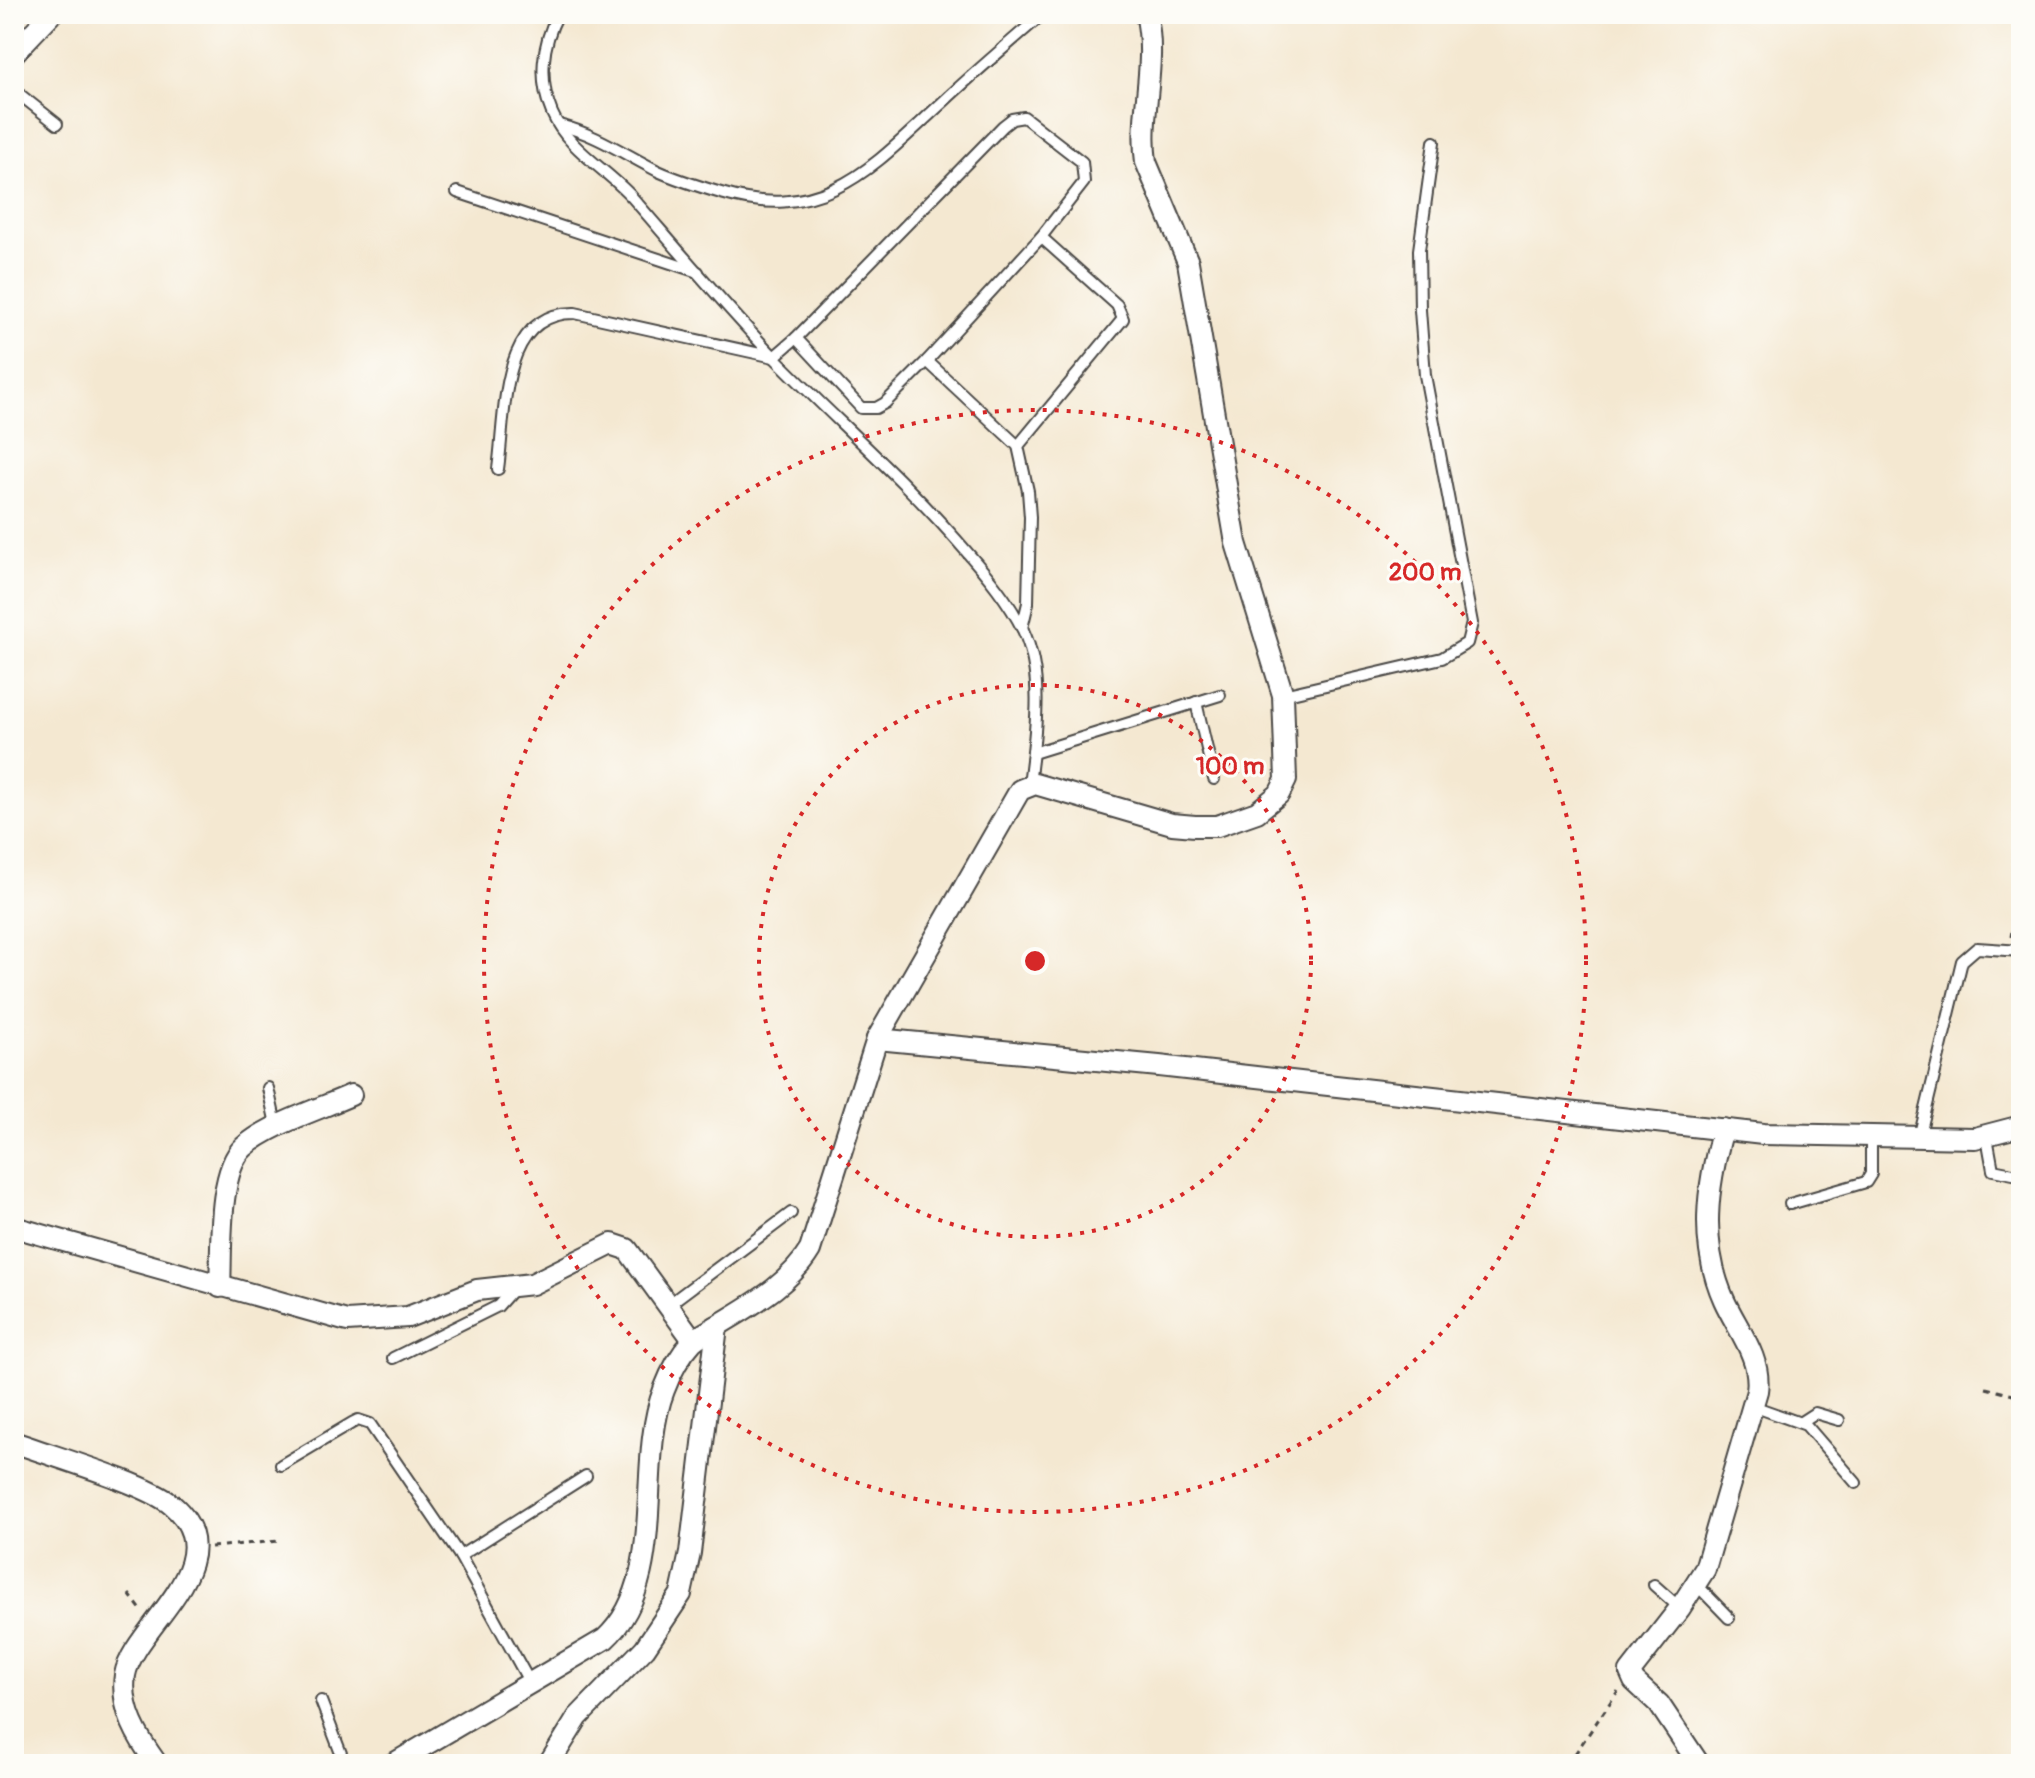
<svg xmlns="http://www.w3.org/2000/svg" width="2035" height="1778" font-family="Pangolin,sans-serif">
  <rect width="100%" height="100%" fill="#fdfcf7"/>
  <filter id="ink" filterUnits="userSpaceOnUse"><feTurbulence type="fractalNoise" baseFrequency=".0125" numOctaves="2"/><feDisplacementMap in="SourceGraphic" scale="16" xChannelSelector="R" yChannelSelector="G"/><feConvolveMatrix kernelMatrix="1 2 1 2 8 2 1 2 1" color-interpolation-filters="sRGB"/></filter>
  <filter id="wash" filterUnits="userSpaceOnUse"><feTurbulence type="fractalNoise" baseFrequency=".006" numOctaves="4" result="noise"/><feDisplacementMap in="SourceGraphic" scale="32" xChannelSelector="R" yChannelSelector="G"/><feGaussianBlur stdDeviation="1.8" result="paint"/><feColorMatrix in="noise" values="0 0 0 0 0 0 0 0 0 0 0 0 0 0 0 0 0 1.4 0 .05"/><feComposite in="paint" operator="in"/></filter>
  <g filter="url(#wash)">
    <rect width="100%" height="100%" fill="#f4e8d1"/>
  </g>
  <g filter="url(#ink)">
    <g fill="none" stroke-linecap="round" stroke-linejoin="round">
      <defs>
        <g id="service">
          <path d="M558 14C542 44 538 80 552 113 567 148 606 169 631 196 678 250 725 306 775 358 839 423 907 482 966 551 987 575 1009 601 1023 630 1045 677 1035 735 1029 784"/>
          <path d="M14 90 57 124"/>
          <path d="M1024 117 1082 162 1084 182 1041 237 927 361 885 403 876 408H861L796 338 1003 126 1012 119Z"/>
          <path d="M559 125C596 134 624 154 658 171 678 180 701 187 721 193 825 224 872 167 942 103 975 72 1009 43 1043 14"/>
          <path d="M457 192 698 272"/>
          <path d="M927 361 1018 446 1028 491 1030 517 1028 603 1022 628"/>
          <path d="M1018 446 1123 319 1117 305 1041 237"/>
          <path d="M498 469C506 414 499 312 575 313L774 357 796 338"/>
          <path d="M1283 695 1442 658 1467 643 1472 623 1425 375 1420 310 1419 250 1434 142"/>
          <path d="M1196 702 1214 779"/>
          <path d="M1033 753 1220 695"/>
          <path d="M268 1088 277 1129"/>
          <path d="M1987 1137 1993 1170 2018 1175"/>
          <path d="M1919 1138 1962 961 1977 948 2021 951"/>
          <path d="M1790 1204 1866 1182 1871 1174V1137"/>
          <path d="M668 1305 791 1213"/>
          <path d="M393 1358 498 1306 514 1288"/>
          <path d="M1753 1406 1806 1425 1856 1483"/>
          <path d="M1801 1422 1815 1413 1839 1420"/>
          <path d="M281 1465 352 1423 358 1420 370 1424 460 1556 530 1683"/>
          <path d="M460 1556 586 1476"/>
          <path d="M1696 1584 1729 1618"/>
          <path d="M1654 1585 1680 1608"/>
          <path d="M321 1701 345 1764"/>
        </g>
        <g id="minor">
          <path d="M14 53 51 14"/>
          <path d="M877 1039 1159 1066 1763 1134 1975 1138 2021 1126"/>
          <path d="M14 1227 347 1321 408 1317 477 1290 532 1284 612 1244 627 1249 693 1340"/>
          <path d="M220 1287C222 1252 217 1171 244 1147 268 1125 320 1109 351 1095"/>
          <path d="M14 1442C51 1456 146 1483 172 1505 238 1562 133 1627 125 1675 120 1709 138 1738 157 1764"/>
          <path d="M393 1764 605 1639C669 1580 635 1464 664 1390 670 1374 680 1355 692 1342 698 1336 709 1331 717 1326 751 1305 789 1285 810 1250L877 1039 1020 790 1035 784 1172 824 1195 826H1217L1257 812 1279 794 1286 780 1283 695 1236 543 1188 262 1146 162C1139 113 1158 63 1146 14"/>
          <path d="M549 1764 578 1717 645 1648 681 1594 690 1553 717 1326"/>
          <path d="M1699 1764 1659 1704 1634 1681 1630 1672 1680 1608 1705 1569 1757 1391C1762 1358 1737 1329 1724 1300 1699 1244 1707 1186 1723 1129"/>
        </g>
      </defs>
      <use href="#service" stroke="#494744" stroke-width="14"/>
      <use href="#minor" stroke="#494744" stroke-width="24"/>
      <g stroke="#494744" stroke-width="3" stroke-dasharray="6 6" stroke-linecap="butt">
        <path d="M2011 937 2021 874"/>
        <path d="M1986 1388 2021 1397"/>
        <path d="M211 1547 279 1541"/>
        <path d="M129 1594 142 1611"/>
        <path d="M1568 1764 1618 1691"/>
      </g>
      <use href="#service" stroke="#fff" stroke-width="10"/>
      <use href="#minor" stroke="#fff" stroke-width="20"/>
    </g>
  </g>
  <g fill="none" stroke="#d62828" stroke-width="4" stroke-dasharray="4 8">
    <circle cx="1035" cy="961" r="276"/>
    <circle cx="1035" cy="961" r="551"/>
  </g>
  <circle cx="1035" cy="961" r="12" fill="#d62828" stroke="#fdfcf7" stroke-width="4"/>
  <g font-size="24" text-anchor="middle" font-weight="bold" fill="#d62828" stroke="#fdfcf7" stroke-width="6" stroke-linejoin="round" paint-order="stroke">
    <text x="1425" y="580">200 m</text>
    <text x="1230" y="774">100 m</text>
  </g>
  <rect width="2035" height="1778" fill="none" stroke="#fdfcf7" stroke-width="48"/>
</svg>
